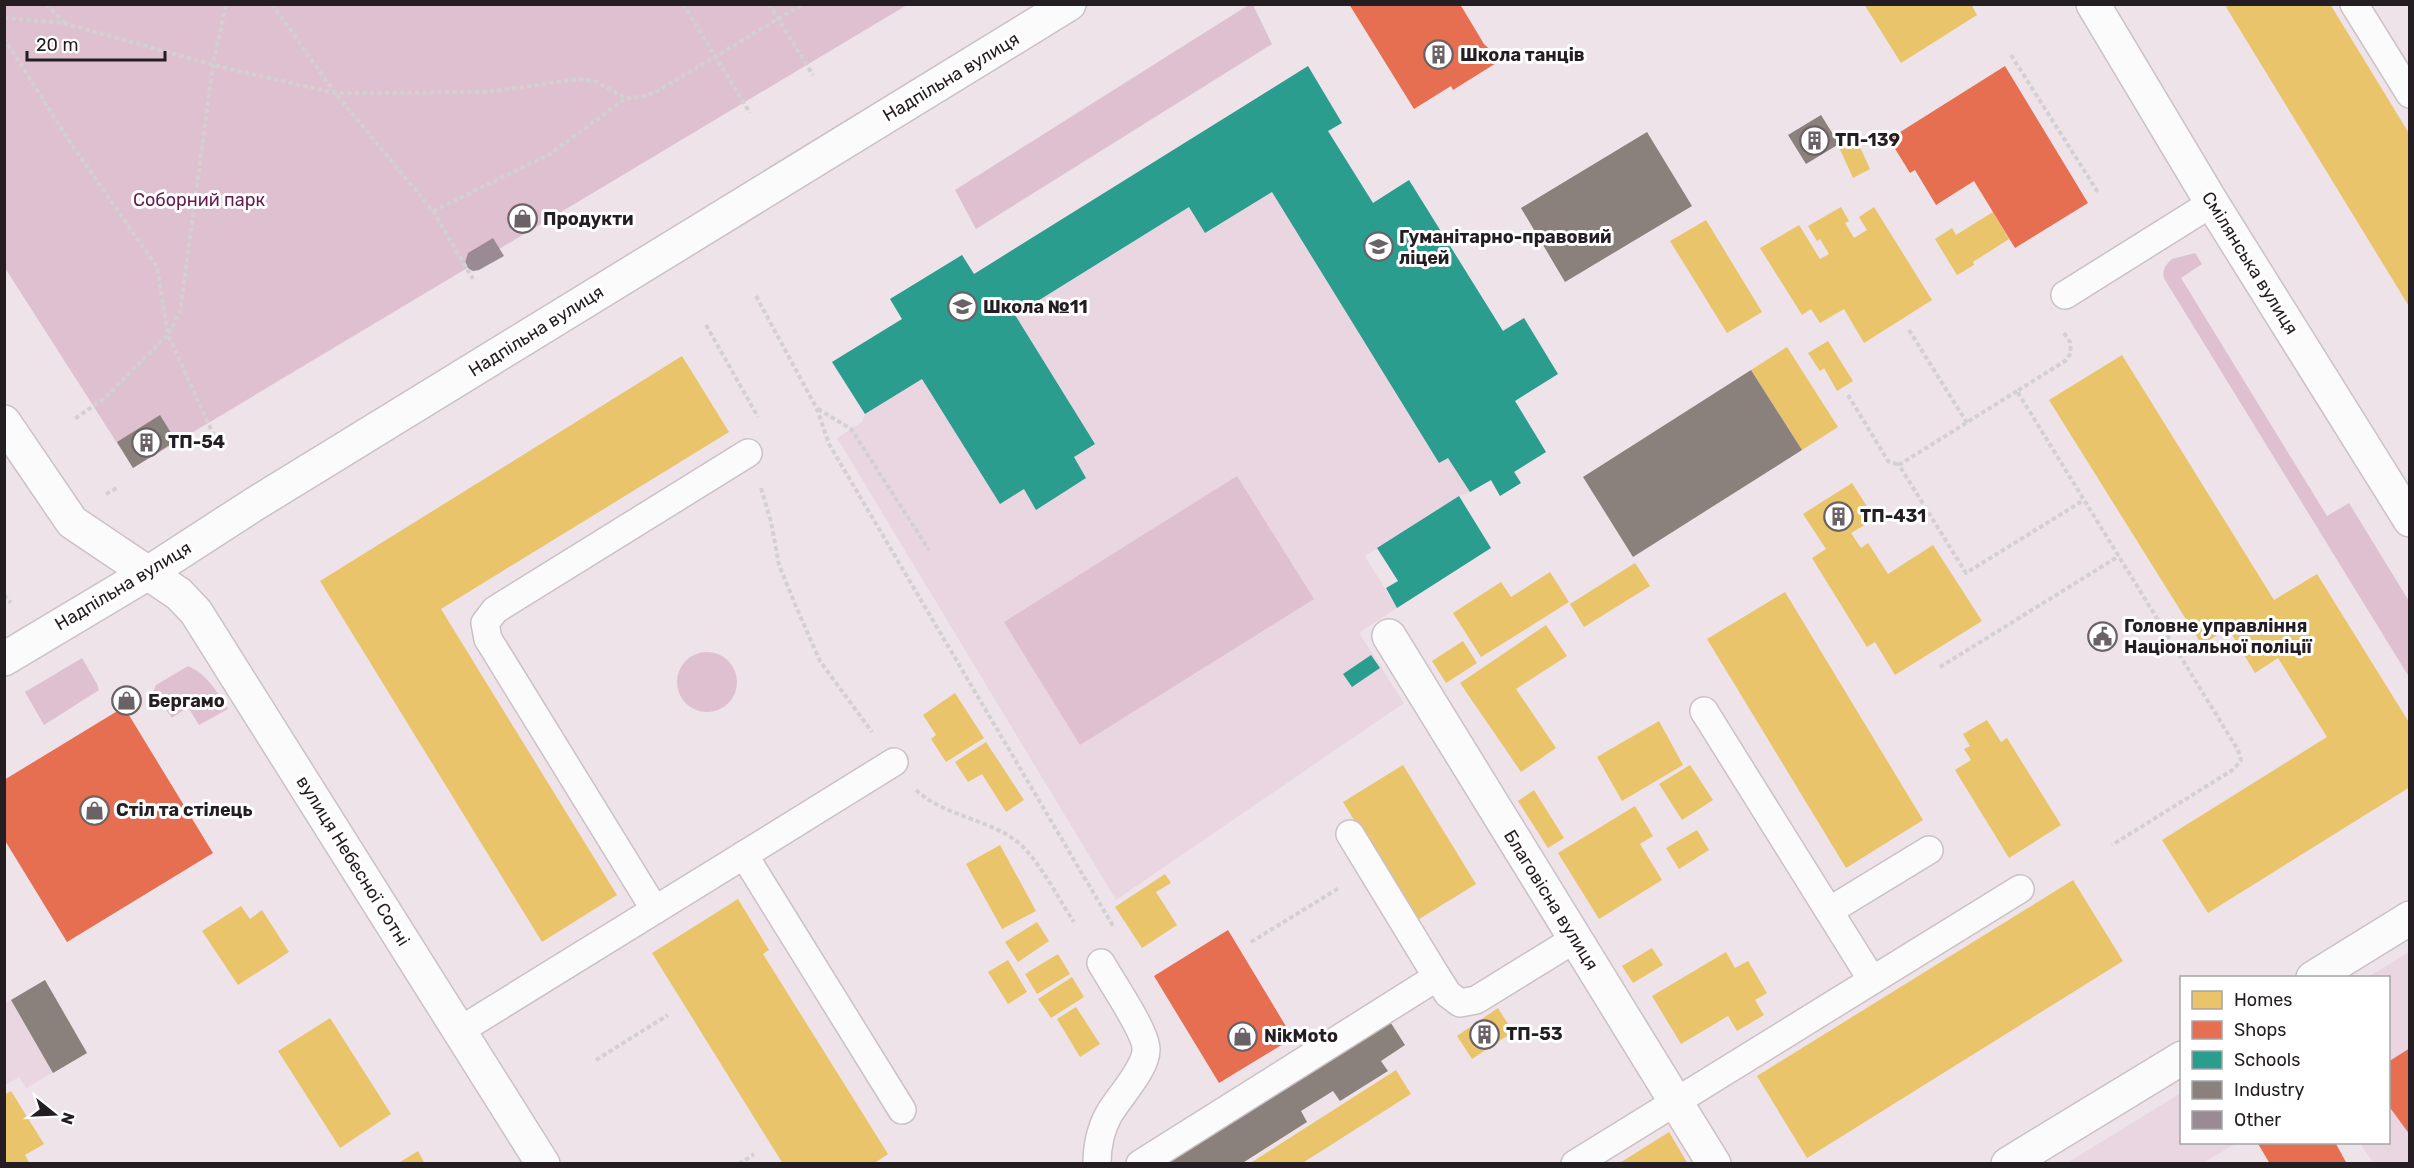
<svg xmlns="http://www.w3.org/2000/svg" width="2414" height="1168" font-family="Rubik,sans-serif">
  <rect width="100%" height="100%" fill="#eee3e9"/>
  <g fill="#ead6e1">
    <path d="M1308 66 1342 123 1328 132 1373 203 1409 180 1502 330 1524 318 1558 374 1515 401 1546 452 1515 471 1521 483 1500 496 1490 480 1470 492 1459 496 1365 556 1397 608 1359 633 1404 703 1116 900 837 438 862 422 865 414 832 362 902 319 890 299 962 255 975 274Z"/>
    <path d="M2409 952V1163H2373L2360 1143 2388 1142V978L2368 977Z"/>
    <path d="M45 980 87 1053 26 1088 19 1077 5 1085 4 1004Z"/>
    <path d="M2181 1093 2182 1142 2237 1143 2203 1163H2067Z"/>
  </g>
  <g fill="#dec0d0">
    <path d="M1250 4 1253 5 1272 44 976 229 955 190Z"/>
    <path d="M5 5H907L133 468 5 268Z"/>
    <path d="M2195 253 2202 264 2181 278 2327 516 2349 503 2409 601V677L2165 280C2161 272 2165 265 2172 259Z"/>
    <path d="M1237 476 1314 599 1080 745 1004 622Z"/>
    <circle cx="707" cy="682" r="30"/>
    <path d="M82 658 97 684 99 690 44 725 25 692Z"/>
    <path d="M188 666C207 674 218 693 228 709L199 725 188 707 172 718 153 692 156 685Z"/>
  </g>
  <g fill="#e9c46a">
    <path d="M1864 4H1971L1977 15 1901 63Z"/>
    <path d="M2231 4H2330L2410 135V308L2226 7Z"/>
    <path d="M1855 136 1870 169 1853 178 1838 145Z"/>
    <path d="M1841 207 1849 221 1845 223 1854 238 1867 230 1859 217 1874 207 1932 300 1864 343 1844 309 1820 323 1811 309 1802 315 1760 248 1799 225 1820 259 1829 254 1820 239 1817 241 1808 226Z"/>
    <path d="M1993 212 2009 239 1973 262 1974 265 1957 275 1935 239 1952 228 1956 235Z"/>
    <path d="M1706 220 1762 312 1727 333 1670 241Z"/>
    <path d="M1828 341 1853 381 1837 391 1824 368 1820 371 1808 353Z"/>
    <path d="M1787 347 1838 427 1802 450 1751 370Z"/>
    <path d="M2122 355 2274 600 2317 574 2410 724V787L2208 913 2162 840 2327 737 2278 658 2255 673 2228 628 2202 645 2049 400Z"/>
    <path d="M682 356 729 432 441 609 617 895 542 942 320 581Z"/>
    <path d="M1852 483 1875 519 1851 533 1861 548 1868 543 1888 574 1933 545 1982 621 1895 675 1875 642 1867 647 1812 558 1826 549 1803 514Z"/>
    <path d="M1635 563 1650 586 1584 627 1570 604Z"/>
    <path d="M1550 572 1569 602 1481 657 1453 613 1501 582 1511 597Z"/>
    <path d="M1785 592 1923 820 1846 868 1707 639Z"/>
    <path d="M1546 625 1567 656 1516 689 1556 748 1521 772 1460 683Z"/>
    <path d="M1463 641 1477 663 1446 683 1432 661Z"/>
    <path d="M955 693 984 738 946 762 931 739 936 735 923 715Z"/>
    <path d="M1987 720 2001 742 2007 738 2061 825 2009 858 1955 770 1971 760 1964 749 1970 746 1963 734Z"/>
    <path d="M1659 721 1683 765 1622 801 1597 757Z"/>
    <path d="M986 742 1024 800 1006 812 982 774 968 782 955 762Z"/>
    <path d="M1403 765 1476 884 1416 921 1343 802Z"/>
    <path d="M1690 765 1713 800 1682 820 1659 784Z"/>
    <path d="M1534 790 1564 838 1548 848 1518 801Z"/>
    <path d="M1635 806 1653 836 1640 844 1662 880 1599 919 1558 853Z"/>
    <path d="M1697 830 1709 850 1679 869 1666 848Z"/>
    <path d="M1000 845 1036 911 1002 929 966 864Z"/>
    <path d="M1165 874 1171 883 1156 892 1177 925 1142 948 1115 907Z"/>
    <path d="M2073 880 2123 961 1807 1158 1757 1076Z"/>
    <path d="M738 899 769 950 763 954 888 1154 873 1164H783L652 953Z"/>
    <path d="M241 906 250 919 262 910 289 952 238 985 202 931Z"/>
    <path d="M1037 922 1049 941 1018 962 1005 942Z"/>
    <path d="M1652 948 1663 965 1633 983 1622 966Z"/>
    <path d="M1726 952 1735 968 1748 961 1767 993 1755 1000 1764 1015 1737 1031 1728 1016 1681 1044 1652 996Z"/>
    <path d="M1058 954 1070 974 1037 994 1025 974Z"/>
    <path d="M1008 960 1027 992 1008 1004 988 972Z"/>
    <path d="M1072 977 1084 997 1051 1018 1038 999Z"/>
    <path d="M1076 1007 1100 1044 1080 1057 1057 1019Z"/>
    <path d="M1498 1008 1513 1032 1472 1059 1457 1036Z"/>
    <path d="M330 1018 391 1114 340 1148 278 1051Z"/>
    <path d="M1396 1070 1411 1094 1301 1164H1249Z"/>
    <path d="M11 1091 44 1144 25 1155 30 1164H4V1095Z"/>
    <path d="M1669 1132 1688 1164H1618Z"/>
    <path d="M418 1151 425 1164H397Z"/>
  </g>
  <g fill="#e76f51">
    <path d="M1349 4H1460L1484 44 1501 60 1453 90 1451 86 1414 109Z"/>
    <path d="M2005 66 2088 203 2015 248 1974 181 1936 205 1915 170 1910 173 1889 139Z"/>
    <path d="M124 707 213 853 67 942 4 839V780Z"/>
    <path d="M1228 930 1293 1038 1219 1083 1154 976Z"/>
    <path d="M2410 1048V1135L2388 1105V1062Z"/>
    <path d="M2257 1142H2335L2347 1164H2270Z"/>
  </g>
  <g fill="#2a9d8f">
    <path d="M1308 66 1342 123 1328 131 1373 203 1409 180 1503 331 1524 318 1558 374 1515 401 1546 452 1514 472 1521 483 1500 496 1491 480 1470 492 1448 458 1439 463 1272 192 1205 233 1189 207 1015 315 1095 444 1074 457 1086 478 1036 510 1024 489 1000 504 922 379 865 414 832 362 902 319 890 299 962 255 974 274Z"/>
    <path d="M1459 496 1491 548 1397 608 1386 588 1398 581 1377 548Z"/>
    <path d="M1371 655 1380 668 1352 687 1343 674Z"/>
  </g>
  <g fill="#8a817c">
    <path d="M1821 115 1839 144 1806 164 1788 135Z"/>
    <path d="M1647 132 1692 206 1565 282 1521 208Z"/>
    <path d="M1751 370 1802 450 1633 557 1583 477Z"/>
    <path d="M160 415 176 441 133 468 117 442Z"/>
    <path d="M45 980 87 1053 53 1073 11 1000Z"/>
    <path d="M1389 1020 1405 1045 1381 1061 1388 1071 1340 1101 1333 1091 1301 1111 1307 1122 1241 1164H1160Z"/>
  </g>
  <path fill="#9a8a93" d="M493 238 504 256 479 270 473 271 469 269 465 263 468 253Z"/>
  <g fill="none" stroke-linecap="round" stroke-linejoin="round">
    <defs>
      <g id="lane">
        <path d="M2354 4 2410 94"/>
        <path d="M2065 295 2212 203"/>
        <path d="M1704 711 1872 980"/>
        <path d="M744 855 894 762"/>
        <path d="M655 910 488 639 485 623 495 610 748 453"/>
        <path d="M1829 911 1929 850"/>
        <path d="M1437 977 1448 994 1460 1003 1476 1000 1575 939"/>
        <path d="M459 1031 744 855 902 1110"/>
        <path d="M1097 1164C1097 1146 1100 1130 1109 1114 1118 1098 1146 1069 1146 1050 1147 1033 1111 981 1101 963"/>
        <path d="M1140 1164 1437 977 1350 834"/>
        <path d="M1575 1164 2020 889"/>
      </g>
      <path id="street" d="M1389 636 1714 1164"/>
      <g id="secondary">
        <path d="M2093 4 2212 203 2410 520"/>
        <path d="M4 422 72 522 179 594 196 612 543 1164"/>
        <path d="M4 659 148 573 253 505 1069 4"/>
        <path d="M2313 978 2410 918"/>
        <path d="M2008 1164 2182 1058"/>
      </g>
    </defs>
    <use href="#lane" stroke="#cac1c6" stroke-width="30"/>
    <use href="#street" stroke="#cac1c6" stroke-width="36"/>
    <use href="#secondary" stroke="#cac1c6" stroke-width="36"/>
    <g stroke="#d3d0d1" stroke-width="4" stroke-dasharray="4.5 3" stroke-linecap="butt">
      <path d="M46 4 64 22"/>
      <path d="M272 4 335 93 433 211 473 279"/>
      <path d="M683 4 750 113"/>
      <path d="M769 4 813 75"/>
      <path d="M4 18 64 23 213 65 335 93 488 92 579 79 595 81 626 98"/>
      <path d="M4 38 72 145 157 267 168 335 106 397 73 420"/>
      <path d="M2011 55 2099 194"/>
      <path d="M433 211 550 154 626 98 641 97 656 92 803 4"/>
      <path d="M756 296 817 409 829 444 1113 926"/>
      <path d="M706 325 758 417"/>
      <path d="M1909 330 1967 423"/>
      <path d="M2064 333 2070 342 2071 353 2065 361 2017 391 2238 750 2241 760 2234 769 2112 845"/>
      <path d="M2017 391 1899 465 1966 573 2084 500"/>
      <path d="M1848 395 1888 461 1899 465"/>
      <path d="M818 409 851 429 929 550"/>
      <path d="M214 436 168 335 180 312 213 65 226 4"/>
      <path d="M761 488 771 522 779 565 797 609 820 661 872 732"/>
      <path d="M106 494 119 487"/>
      <path d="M4 595 11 603"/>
      <path d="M1940 667 2119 556"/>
      <path d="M916 790C944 816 985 818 1015 840 1038 857 1057 897 1074 922"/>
      <path d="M1251 942 1339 888"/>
      <path d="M596 1060 668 1015"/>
      <path d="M739 1164 754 1154"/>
    </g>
    <use href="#lane" stroke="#fcfbfc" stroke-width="27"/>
    <use href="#street" stroke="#fcfbfc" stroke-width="33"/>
    <use href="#secondary" stroke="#fcfbfc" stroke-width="33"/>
  </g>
  <defs>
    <symbol id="building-ring" viewBox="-11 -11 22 22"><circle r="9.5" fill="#fff" stroke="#6b6267" stroke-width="1.5"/><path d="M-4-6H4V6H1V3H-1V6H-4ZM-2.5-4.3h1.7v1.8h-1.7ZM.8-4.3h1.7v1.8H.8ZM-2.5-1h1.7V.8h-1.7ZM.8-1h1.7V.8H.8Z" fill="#6b6267"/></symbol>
    <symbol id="shop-ring" viewBox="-11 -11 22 22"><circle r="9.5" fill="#fff" stroke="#6b6267" stroke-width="1.5"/><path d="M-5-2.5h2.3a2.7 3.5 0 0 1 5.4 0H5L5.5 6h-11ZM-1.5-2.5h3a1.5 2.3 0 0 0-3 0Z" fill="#6b6267"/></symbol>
    <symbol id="school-ring" viewBox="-11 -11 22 22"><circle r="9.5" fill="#fff" stroke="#6b6267" stroke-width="1.5"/><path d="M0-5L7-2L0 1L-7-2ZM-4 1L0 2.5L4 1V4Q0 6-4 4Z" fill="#6b6267"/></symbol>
    <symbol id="civic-ring" viewBox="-11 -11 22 22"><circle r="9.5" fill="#fff" stroke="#6b6267" stroke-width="1.5"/><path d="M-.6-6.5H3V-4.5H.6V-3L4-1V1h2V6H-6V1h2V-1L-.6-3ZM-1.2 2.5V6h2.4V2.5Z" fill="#6b6267"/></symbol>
  </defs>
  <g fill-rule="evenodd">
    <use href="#building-ring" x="1422" y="38" width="33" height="33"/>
    <use href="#building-ring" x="1798" y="124" width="33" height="33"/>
    <use href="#shop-ring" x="506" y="202" width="33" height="33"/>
    <use href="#school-ring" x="1362" y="230" width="33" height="33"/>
    <use href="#school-ring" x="946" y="290" width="33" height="33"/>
    <use href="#building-ring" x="130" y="426" width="33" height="33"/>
    <use href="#building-ring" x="1822" y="500" width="33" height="33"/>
    <use href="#civic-ring" x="2086" y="620" width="33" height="33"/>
    <use href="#shop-ring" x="110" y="684" width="33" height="33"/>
    <use href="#shop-ring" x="78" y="794" width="33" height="33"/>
    <use href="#building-ring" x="1468" y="1018" width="33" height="33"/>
    <use href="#shop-ring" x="1226" y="1020" width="33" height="33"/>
  </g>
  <g text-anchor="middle" stroke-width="6" stroke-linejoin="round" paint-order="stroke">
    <g font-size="18" font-weight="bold" fill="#241d21" stroke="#fff" text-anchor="start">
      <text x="1460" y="61">Школа танців</text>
      <text x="1835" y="146">ТП-139</text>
      <text x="543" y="225">Продукти</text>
      <text x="1399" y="243">Гуманітарно-правовий<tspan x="1399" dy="21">ліцей</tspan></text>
      <text x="983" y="313">Школа №11</text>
      <text x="168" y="448">ТП-54</text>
      <text x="1860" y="522">ТП-431</text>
      <text x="2124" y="632">Головне управління<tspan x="2124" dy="21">Національної поліції</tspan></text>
      <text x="148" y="707">Бергамо</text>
      <text x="116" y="816">Стіл та стілець</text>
      <text x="1506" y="1040">ТП-53</text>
      <text x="1264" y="1042">NikMoto</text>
    </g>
    <g font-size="18" fill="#241d21" stroke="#fff">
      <text transform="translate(951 77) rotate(-31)" y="6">Надпільна вулиця</text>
      <text transform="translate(2250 263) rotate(58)" y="6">Смілянська вулиця</text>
      <text transform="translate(536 331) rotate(-32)" y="6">Надпільна вулиця</text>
      <text transform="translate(123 586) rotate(-31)" y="6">Надпільна вулиця</text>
      <text transform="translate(353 861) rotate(58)" y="6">вулиця Небесної Сотні</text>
      <text transform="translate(1551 900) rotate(58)" y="6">Благовісна вулиця</text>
    </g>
    <g font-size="18" fill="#671b4d" stroke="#fff">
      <text x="199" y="206">Соборний парк</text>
    </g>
  </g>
  <rect width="2414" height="1168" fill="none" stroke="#241d21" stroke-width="12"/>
  <rect x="2180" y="976" width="210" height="168" fill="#ffffff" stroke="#a7a5a6" stroke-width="1.5"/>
  <rect x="2192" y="991" width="30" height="18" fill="#e9c46a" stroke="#a7a5a6" stroke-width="1.5"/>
  <text x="2234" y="1006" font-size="18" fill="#241d21">Homes</text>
  <rect x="2192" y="1021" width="30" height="18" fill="#e76f51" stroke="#a7a5a6" stroke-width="1.5"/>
  <text x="2234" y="1036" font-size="18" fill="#241d21">Shops</text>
  <rect x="2192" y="1051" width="30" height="18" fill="#2a9d8f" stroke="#a7a5a6" stroke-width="1.5"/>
  <text x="2234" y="1066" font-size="18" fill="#241d21">Schools</text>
  <rect x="2192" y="1081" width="30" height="18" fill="#8a817c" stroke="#a7a5a6" stroke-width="1.5"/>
  <text x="2234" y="1096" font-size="18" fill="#241d21">Industry</text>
  <rect x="2192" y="1111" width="30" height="18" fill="#9a8a93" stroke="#a7a5a6" stroke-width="1.5"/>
  <text x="2234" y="1126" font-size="18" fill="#241d21">Other</text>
  <g transform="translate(54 1114) rotate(108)" stroke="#ffffff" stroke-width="4.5" paint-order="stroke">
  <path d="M0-4.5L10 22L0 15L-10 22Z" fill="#241d21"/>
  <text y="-9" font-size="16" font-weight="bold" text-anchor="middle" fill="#241d21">N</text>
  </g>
  <path d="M27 51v9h138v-9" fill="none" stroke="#241d21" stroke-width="3"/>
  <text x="36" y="51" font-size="18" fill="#241d21" stroke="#ffffff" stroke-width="4.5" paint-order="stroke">20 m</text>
</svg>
